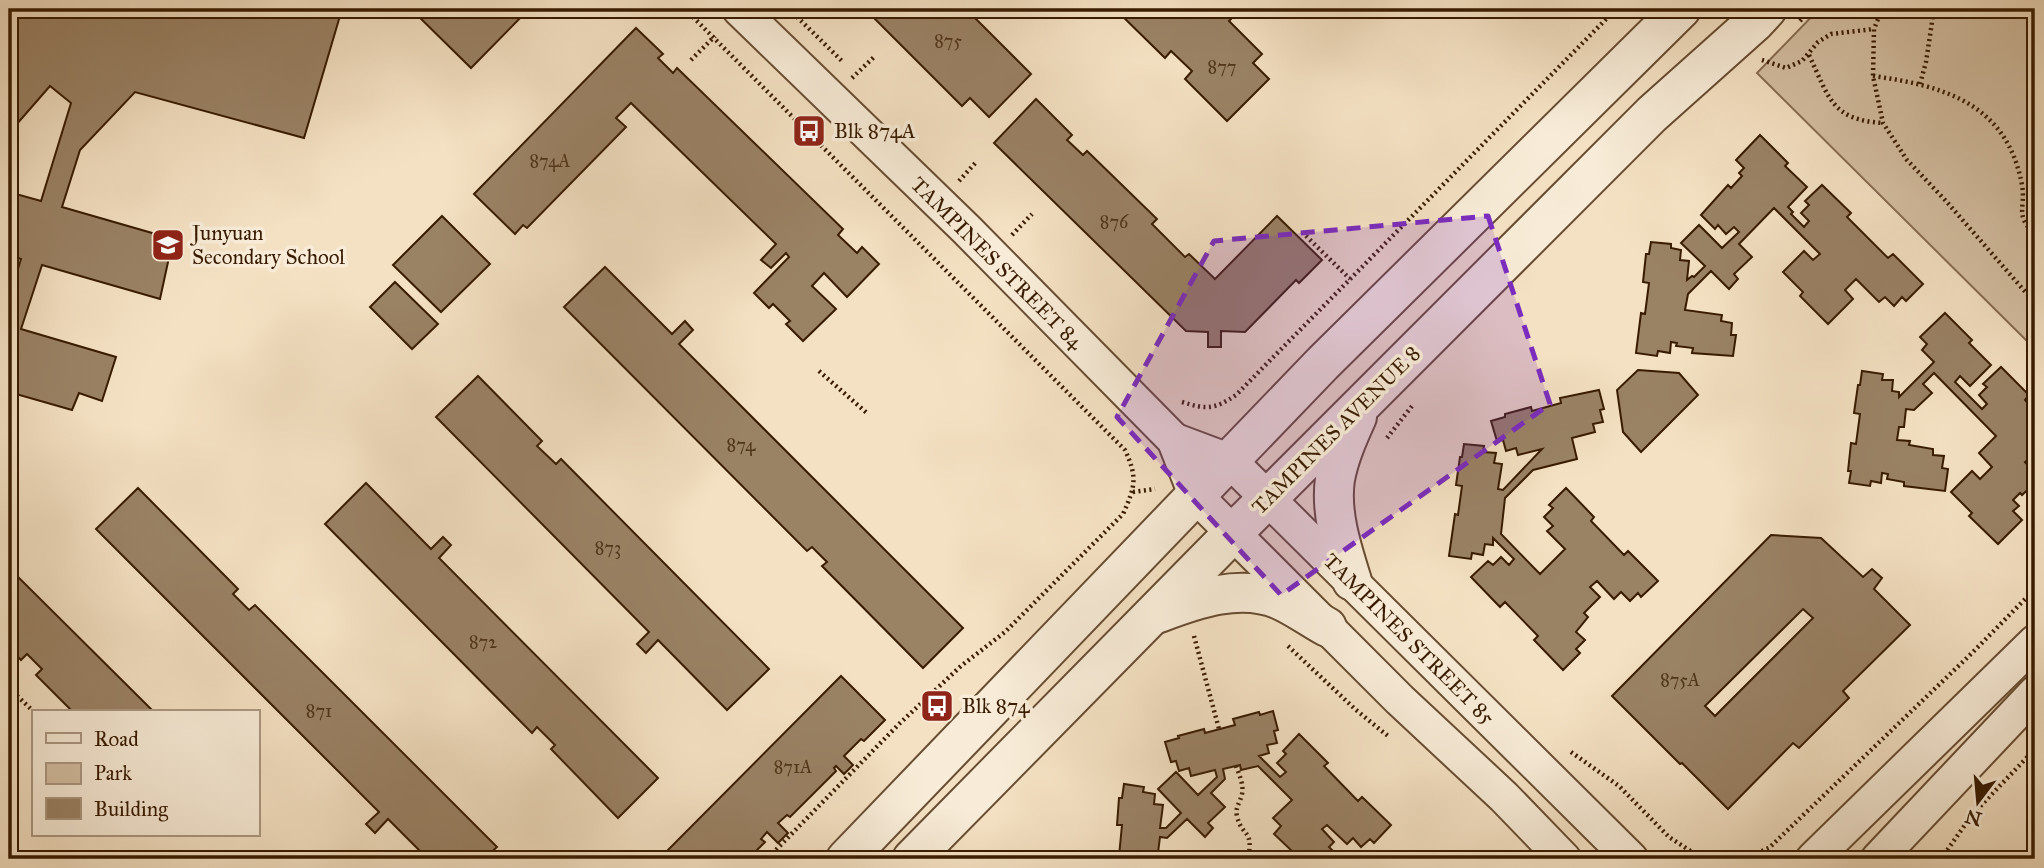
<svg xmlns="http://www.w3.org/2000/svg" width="2044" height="868" font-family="'IM FELL Great Primer',serif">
  <rect width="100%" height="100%" fill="#f4e1c3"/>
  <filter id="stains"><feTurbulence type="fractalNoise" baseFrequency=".00286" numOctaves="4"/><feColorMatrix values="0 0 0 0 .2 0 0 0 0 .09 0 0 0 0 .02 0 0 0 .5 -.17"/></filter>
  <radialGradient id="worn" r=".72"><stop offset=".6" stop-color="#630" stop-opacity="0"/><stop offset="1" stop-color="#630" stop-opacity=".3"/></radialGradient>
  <path fill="#d4bfa2" stroke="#866d51" stroke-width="2" d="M1819 9H2035V349L1757 73Z"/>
  <g fill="#9a8265" stroke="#381b00" stroke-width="2" fill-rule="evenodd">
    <path d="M9 9H342L304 138 135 92 80 150 62 207 173 239 160 299 42 265 21 329 116 357 102 401 79 393 72 410 9 392V298L21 259 9 255V192L41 201 71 103 50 86 9 133Z"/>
    <path d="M415 9H529L471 68 413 11Z"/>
    <path d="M865 9H966L1031 74 989 117 970 98 962 106Z"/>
    <path d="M1115 9H1217L1219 11 1222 9H1235L1238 12 1229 21 1262 54 1253 63 1269 79 1227 121 1185 79 1192 71 1171 51 1165 58Z"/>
    <path d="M636 28 663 54 658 58 673 73 677 68 843 229 838 235 857 253 862 247 879 264 847 297 824 273 812 286 836 309 803 341 786 324 790 321 773 304 769 308 754 293 789 257 786 253 771 268 761 260 776 244 631 103 616 118 626 127 527 228 523 225 515 234 474 194Z"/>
    <path d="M1036 99 1072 135 1067 140 1083 155 1087 151 1157 219 1152 224 1185 257 1189 254 1215 279 1277 216 1322 260 1299 283 1296 280 1245 332 1221 331V347H1208V332L1186 331 994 143Z"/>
    <path d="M1760 135 1788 163 1785 166 1807 187 1788 207 1793 212 1791 214 1804 227 1809 221 1801 213 1809 205 1805 201 1822 185 1851 213 1847 217 1888 258 1893 254 1923 284 1906 301 1902 297 1894 306 1885 297 1879 302 1856 279 1845 290 1853 299 1828 324 1800 296 1803 292 1783 272 1804 251 1813 260 1820 254 1774 208 1739 244 1752 257 1734 274 1738 279 1729 289 1711 271 1688 294 1685 310 1722 315 1721 321 1732 323 1731 335H1736L1733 356 1692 353 1693 348 1676 346 1677 343 1671 342 1670 353 1658 351 1657 356 1636 353 1641 313 1645 314 1649 283 1643 282 1646 254H1649L1651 242 1671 244V248L1681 250 1680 260 1689 261 1687 280 1692 276 1694 277 1705 266 1681 243 1699 225 1722 248 1739 232 1734 227 1726 234 1718 225 1715 229 1701 215 1728 185 1731 188 1742 176 1739 173 1744 168 1736 160Z"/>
    <path d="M442 216 490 264 441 312 393 265Z"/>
    <path d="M605 267 672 334 685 321 693 330 679 344 963 628 923 668 822 566 827 562 812 547 807 551 564 307Z"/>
    <path d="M395 282 438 324 412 349 370 307Z"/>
    <path d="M1945 313 1972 340 1969 343 1991 365 1970 386 1960 376 1955 382 1982 409 1987 404 1979 395 1987 387 1983 384 2001 367 2029 395 2025 400 2035 411V463L2030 458 2025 462 2035 473V483L2022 495 2020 493 2013 500 2019 506 2013 511 2022 520 1998 544 1969 516 1972 513 1951 492 1972 471 1980 479 1992 467 1979 453 1996 436 1934 373 1923 384 1932 393 1914 410 1906 409 1904 427H1899L1897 440 1910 441 1909 445 1933 449V455L1944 456 1942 468 1948 469 1945 491 1904 486V482L1887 479 1888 474 1882 473 1881 483 1871 481 1870 486 1849 483 1851 471H1848L1851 443 1856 444 1860 414 1854 413 1858 385H1860L1862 371 1883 374 1882 380H1893L1892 391 1899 392V397L1934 362 1922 350 1927 344 1920 337Z"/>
    <path d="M1638 370 1679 373 1698 395 1641 452 1623 432 1617 390Z"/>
    <path d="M478 376 542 441 537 446 556 464 561 459 769 669 727 710 658 640 646 653 637 644 649 632 436 417Z"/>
    <path d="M1599 390 1604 409 1600 410 1603 422 1593 424 1595 432 1572 438 1577 459 1533 470 1505 498 1501 534 1540 574 1565 549 1547 531 1553 526 1544 517 1553 508 1549 505 1566 488 1594 517 1591 521 1624 555 1628 551 1658 581 1641 597 1638 593 1630 601 1621 592 1614 599 1597 581 1590 587 1600 597 1584 613 1588 617 1576 632 1585 640 1576 649 1580 653 1563 670 1534 640 1538 636 1505 602 1500 607 1471 577 1488 561 1493 565 1501 557 1509 565 1514 559 1493 538V545L1485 544 1483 555 1472 553 1471 559 1449 556 1455 514 1458 515 1462 486 1456 485 1460 457H1462L1464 444 1484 446 1483 452 1496 453 1494 463 1502 464 1498 489 1503 490 1542 449 1518 455 1516 448 1506 451 1503 440 1497 441 1491 421 1505 417V414L1531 407 1532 411 1561 403 1560 398Z"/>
    <path d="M366 483 431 549 443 537 451 545 439 558 658 778 618 818 551 749 555 745 537 727 532 733 325 524Z"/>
    <path d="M138 488 238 589 233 594 249 610 255 605 497 847 484 859H428L388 819 375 833 366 824 379 812 96 529Z"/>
    <path d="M1771 535 1821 538 1863 577 1872 569 1882 578 1874 589 1910 625 1843 691 1849 698 1799 748 1793 743 1728 809 1682 763 1680 764 1612 696ZM1803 609 1813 618 1715 716 1705 706Z"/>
    <path d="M9 568 154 712H73L36 675 42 669 27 654 21 660 9 648Z"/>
    <path d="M841 676 885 720 864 741 861 739 844 756 853 765 844 774 836 766 834 768 836 771 790 817 787 815 778 823 788 833 778 843 767 832 761 839 765 842 748 859H659Z"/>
    <path d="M1273 711 1278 730 1274 731 1277 743 1267 745 1269 753 1259 756 1280 777 1286 772 1277 763 1286 754 1283 751 1299 734 1328 763 1324 766 1358 801 1362 797 1391 825 1374 843 1370 839 1361 847 1353 838 1347 844 1327 825 1322 829 1334 842 1329 847 1338 856 1334 859H1292L1288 855 1292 851 1274 834 1281 826 1273 818 1292 800 1258 766 1241 770 1240 765 1223 769 1225 779 1211 793 1225 807 1208 823 1213 828 1205 837 1187 819 1167 838 1160 837 1158 853 1178 855V859H1113V855L1119 856 1122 825H1117L1119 798H1122L1124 784 1144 787 1143 792 1155 794 1154 804 1163 805 1160 828H1166L1181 813 1158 789 1176 772 1198 795 1217 777 1215 770 1191 776 1189 768 1179 771 1176 761 1171 762 1165 742 1179 738 1178 736 1204 729 1205 733 1235 725 1233 719 1259 712 1260 715Z"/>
  </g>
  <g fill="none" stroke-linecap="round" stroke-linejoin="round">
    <defs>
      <g id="minor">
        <path d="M739 9 967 230 1174 440 1196 496 1400 700 1504 797 1564 859"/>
        <path d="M1174 440 1230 461 1631 859"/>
        <path d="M1813 859 2035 642"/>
        <path d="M1878 859 2035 693"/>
      </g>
      <g id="tertiary">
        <path d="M1352 581C1342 549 1330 513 1335 479 1339 457 1348 437 1357 417"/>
        <path d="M1159 613C1196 599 1241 583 1280 600 1296 607 1312 619 1327 627"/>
        <path d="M846 859 1323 363 1681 9"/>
        <path d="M912 859 1233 533 1652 114 1755 22 1767 9"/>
      </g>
    </defs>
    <use href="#minor" stroke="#674c31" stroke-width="37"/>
    <use href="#tertiary" stroke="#674c31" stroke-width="42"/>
    <g stroke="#381b00" stroke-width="4.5" stroke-dasharray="2 3.5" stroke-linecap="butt">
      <path d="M685 9 1125 450C1138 478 1135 487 1123 514L1005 632 961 666 899 724 767 859"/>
      <path d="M789 9 843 62"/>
      <path d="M1882 9 1874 29 1873 76 1883 123 1907 160 1946 201 2035 303"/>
      <path d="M1800 21 1811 9"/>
      <path d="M1809 55C1829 97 1831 120 1883 123"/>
      <path d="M691 60 715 36"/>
      <path d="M1762 60 1786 68 1802 61 1818 42 1831 34 1874 29"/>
      <path d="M1873 76C1945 86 2007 104 2022 185 2026 208 2014 215 2035 234"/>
      <path d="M852 78 874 57"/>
      <path d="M1920 84 1926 62 1934 9"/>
      <path d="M959 181 977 161"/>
      <path d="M1302 232 1350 279"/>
      <path d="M1012 235 1032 214"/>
      <path d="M819 371 868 414"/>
      <path d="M1182 402C1207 410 1215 409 1236 395L1616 9"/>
      <path d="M1387 438 1412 406"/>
      <path d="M1133 492 1155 489"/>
      <path d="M1194 636 1219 729"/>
      <path d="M1288 646 1356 710 1388 736"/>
      <path d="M9 688 34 712"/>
      <path d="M1571 752 1619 786 1669 837 1692 852 1719 859"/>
      <path d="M1236 766C1239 774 1244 785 1242 794 1240 803 1235 807 1237 816 1242 838 1254 828 1248 859"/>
      <path d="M1730 859 1747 857 1769 848 1972 653 2035 589"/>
      <path d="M1941 859 1972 815 2035 749"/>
    </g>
    <use href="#minor" stroke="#f8ecd8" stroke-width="33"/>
    <use href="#tertiary" stroke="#f8ecd8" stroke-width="38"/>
  </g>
  <path fill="#7b2cbf" fill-opacity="0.2" stroke="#7b2cbf" stroke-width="5" stroke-dasharray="14 9" stroke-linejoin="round" d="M1488 216 1550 404 1281 595 1117 417 1214 241Z"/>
  <defs>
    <symbol id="bus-square" viewBox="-11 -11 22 22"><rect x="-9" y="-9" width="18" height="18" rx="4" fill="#8f2418" stroke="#f8ecd8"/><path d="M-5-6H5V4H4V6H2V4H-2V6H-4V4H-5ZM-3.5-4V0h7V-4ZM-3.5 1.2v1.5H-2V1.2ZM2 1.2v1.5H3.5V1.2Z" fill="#fff"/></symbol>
    <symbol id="school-square" viewBox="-11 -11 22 22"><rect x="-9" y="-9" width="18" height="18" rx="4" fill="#8f2418" stroke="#f8ecd8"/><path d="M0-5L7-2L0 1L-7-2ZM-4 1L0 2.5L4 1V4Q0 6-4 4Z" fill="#fff"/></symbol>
  </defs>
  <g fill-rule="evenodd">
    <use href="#bus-square" x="790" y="112" width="38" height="38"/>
    <use href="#school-square" x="149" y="226" width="38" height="38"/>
    <use href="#bus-square" x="918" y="687" width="38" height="38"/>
  </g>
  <g text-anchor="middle" stroke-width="7" stroke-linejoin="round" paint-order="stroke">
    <g font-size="18" fill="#503519">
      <text x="948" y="47">875</text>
      <text x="1222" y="73">877</text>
      <text x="550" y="167">874A</text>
      <text x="1114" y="228">876</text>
      <text x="741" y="451">874</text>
      <text x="608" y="554">873</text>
      <text x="483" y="648">872</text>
      <text x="1680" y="686">875A</text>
      <text x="319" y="717">871</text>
      <text x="793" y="773">871A</text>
    </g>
    <g font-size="21" fill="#381b00" stroke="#f8ecd8" text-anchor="start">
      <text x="834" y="138">Blk 874A</text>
      <text x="192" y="240">Junyuan<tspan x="192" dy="24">Secondary School</tspan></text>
      <text x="962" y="713">Blk 874</text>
    </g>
    <g font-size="21" fill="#381b00" stroke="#f8ecd8">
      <text transform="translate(997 263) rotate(45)" y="7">TAMPINES STREET 84</text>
      <text transform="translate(1336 430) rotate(-45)" y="7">TAMPINES AVENUE 8</text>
      <text transform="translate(1409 639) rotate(45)" y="7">TAMPINES STREET 85</text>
    </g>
  </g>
  <rect width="2044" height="868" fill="none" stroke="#f4e1c3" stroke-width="35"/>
  <rect x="10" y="10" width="2023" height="847" fill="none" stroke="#381b00" stroke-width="3.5"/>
  <rect x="18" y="18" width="2009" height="833" fill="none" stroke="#381b00" stroke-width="2"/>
  <rect x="32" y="710" width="228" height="126" fill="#f8ecd8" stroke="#ab9882" stroke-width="2"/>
  <rect x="46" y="733" width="35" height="10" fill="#f8ecd8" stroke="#ab9882" stroke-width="2"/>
  <text x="94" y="746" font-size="21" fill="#381b00">Road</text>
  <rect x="46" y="763" width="35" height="21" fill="#d4bfa2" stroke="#ab9882" stroke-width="2"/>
  <text x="94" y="780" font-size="21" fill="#381b00">Park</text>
  <rect x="46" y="798" width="35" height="21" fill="#9a8265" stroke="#ab9882" stroke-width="2"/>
  <text x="94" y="816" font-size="21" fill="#381b00">Building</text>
  <g transform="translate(1978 802) rotate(196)" stroke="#f8ecd8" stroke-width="5" paint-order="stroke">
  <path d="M0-5L12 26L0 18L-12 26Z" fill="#381b00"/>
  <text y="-10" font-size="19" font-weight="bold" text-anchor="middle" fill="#381b00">N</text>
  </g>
  <rect width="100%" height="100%" filter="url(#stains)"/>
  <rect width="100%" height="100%" fill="url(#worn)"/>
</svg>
